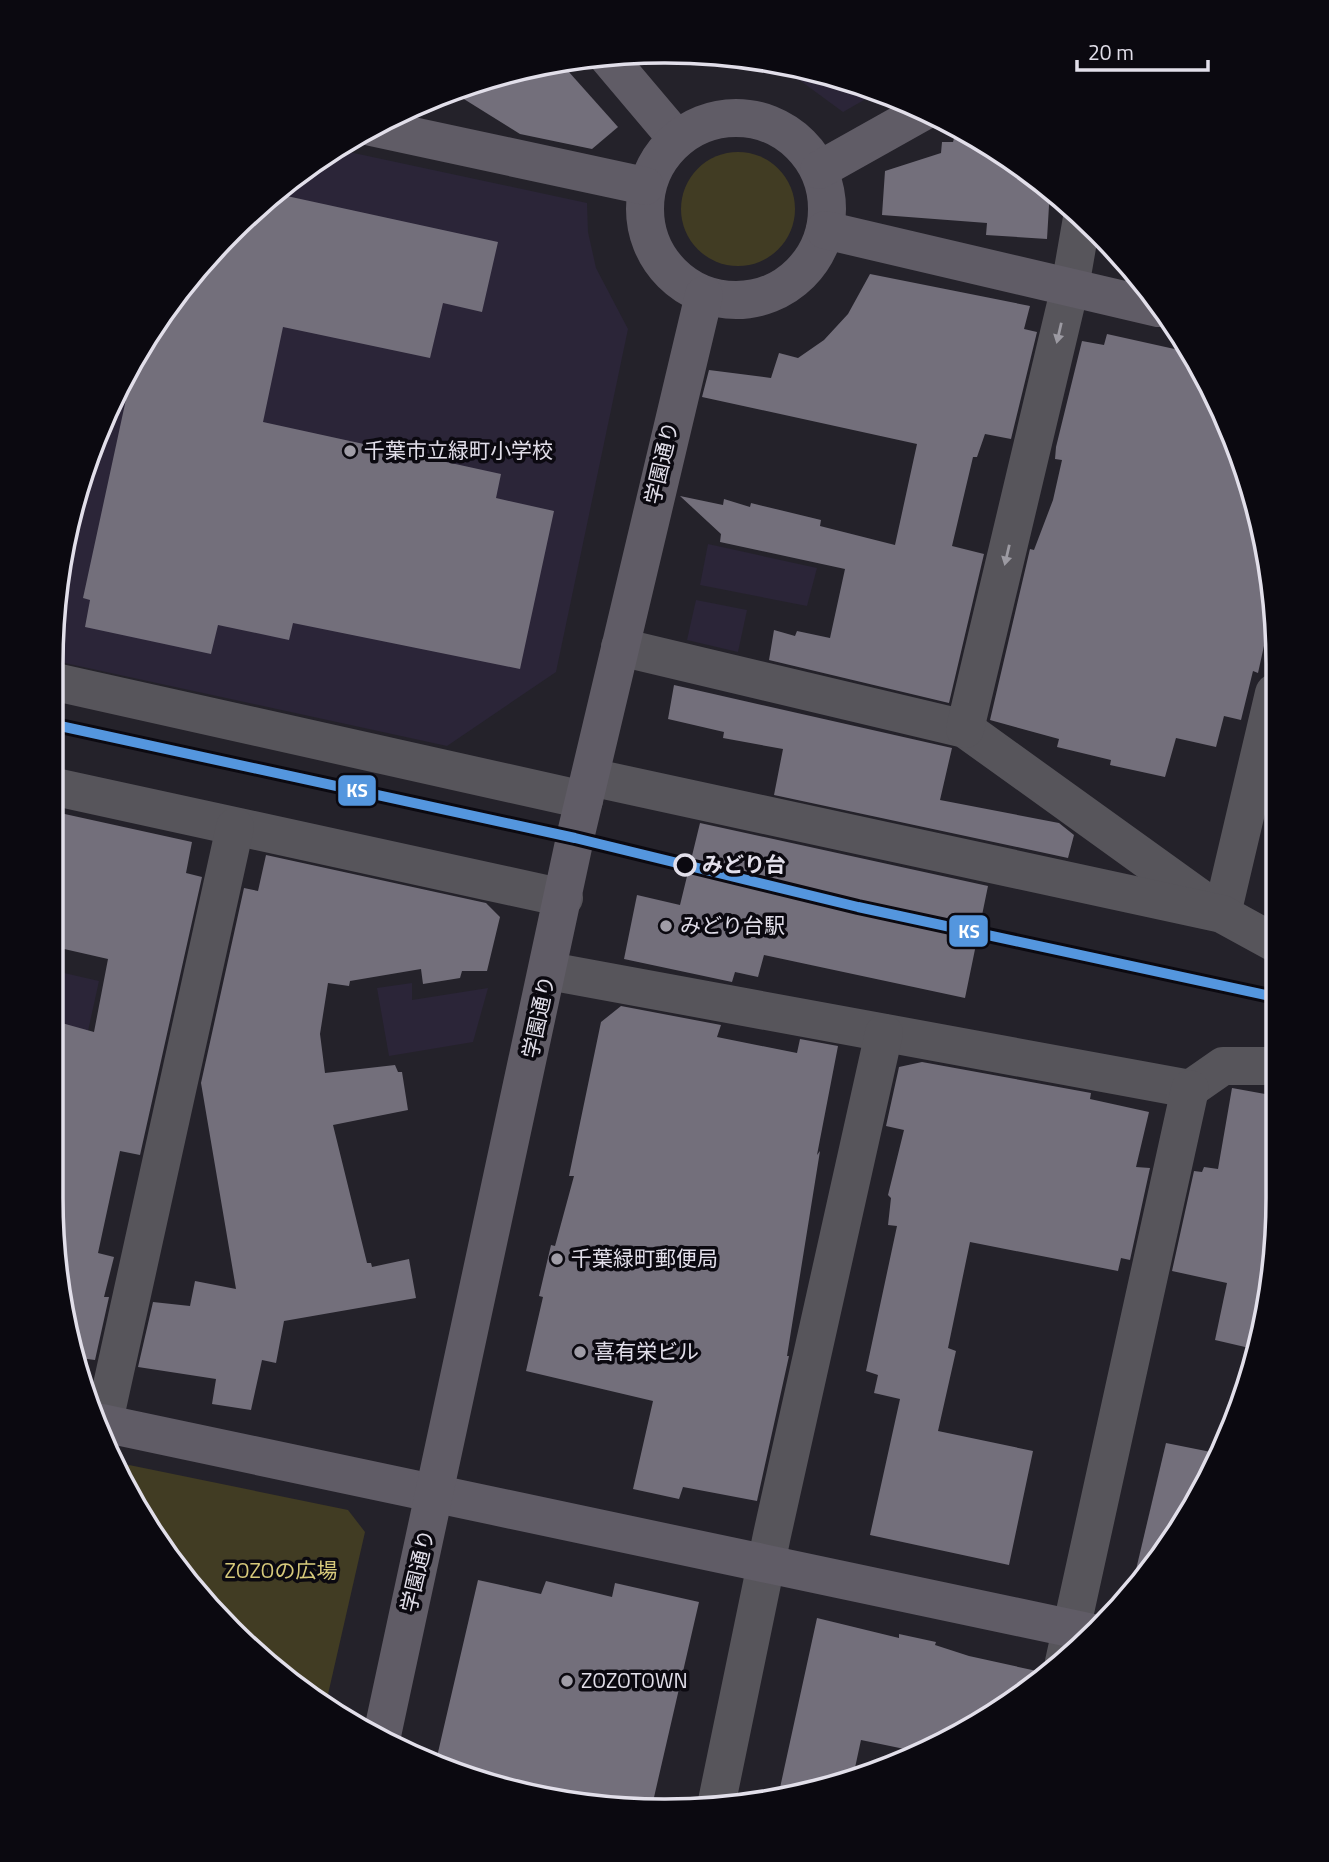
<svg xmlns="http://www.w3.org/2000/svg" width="1329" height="1862" font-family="'Titillium Web','Noto Sans JP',sans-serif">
  <rect width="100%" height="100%" fill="#24222a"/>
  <g fill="#2b2538">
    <path d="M799 68 824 72 878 92 843 112 794 76Z"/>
    <path d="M335 149 587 203 588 232 596 268 628 329 556 672 447 746 51 660 63 544 133 357 260 203Z"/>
    <path d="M708 544 817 568 807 606 700 585Z"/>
    <path d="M696 600 747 610 738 652 687 640Z"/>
    <path d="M51 970 99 981 79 1072 64 1069 51 1125Z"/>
    <path d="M412 983V1000L488 988 473 1042 389 1056 377 988Z"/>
  </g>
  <g fill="#413c23">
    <circle cx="738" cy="209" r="57"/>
    <path d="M129 1465 348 1510 365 1532 326 1703 260 1659 154 1538 122 1468Z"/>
  </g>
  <g fill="#736f7b">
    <path d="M560 62 618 127 592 149 520 134 451 91 468 83Z"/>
    <path d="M957 127 1038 178 1050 189 1047 239 986 235 987 223 882 215 885 171 941 153 942 142H953Z"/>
    <path d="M273 193 498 242 482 312 443 303 430 358 283 327 263 422 501 474 496 498 554 511 520 669 293 623 289 640 218 625 211 654 85 627 90 600 83 598 136 353 260 203Z"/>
    <path d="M870 274 1030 306 1024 329 1037 332 1011 439 985 434 977 457H973L952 546 984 554 949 703 769 660 774 630 795 636 797 631 830 638 845 569 720 542 721 534 680 496 723 505 724 499 750 507 751 503 821 520 820 526 895 545 917 444 702 397 709 370 771 378 779 353 798 358 824 340 848 314Z"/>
    <path d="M1107 334 1188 352 1215 393 1273 584V605L1258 673 1253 671 1241 720 1224 716 1216 747 1176 738 1165 777 1110 765 1111 760 1057 747 1059 739 990 720 1030 549 1034 550 1053 500 1062 460 1055 459 1056 447 1082 341 1104 345Z"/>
    <path d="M674 685 952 748 940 800 1059 823 1074 835 1068 858 774 795 783 749 723 738 724 732 668 719Z"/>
    <path d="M51 811 192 842 186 873 202 877 140 1155 120 1151 98 1253 114 1257 104 1297H109L95 1360 72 1357 51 1198V1020L94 1032 108 959 51 946Z"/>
    <path d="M700 823 988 886 965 998 764 955 758 977 735 972 732 982 624 959 637 895 680 905Z"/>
    <path d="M266 855 486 903 500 917 487 971H462L460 978 423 984 421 969 350 981 349 986 328 983 320 1034 325 1073 395 1065 398 1072H402L408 1110 333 1125 367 1263H371L372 1267 409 1259 416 1298 284 1321 276 1363 262 1360 251 1410 212 1404 216 1379 138 1367 153 1302 190 1306 195 1281 236 1289 201 1083 244 888 258 891Z"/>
    <path d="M621 1006 721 1025 717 1037 797 1053 800 1039 838 1046 817 1155 820 1151 787 1356H789L757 1501 683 1487 679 1499 633 1489 653 1401 526 1371 543 1297 539 1296 551 1245 555 1246 574 1176H569L601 1022Z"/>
    <path d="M922 1062 1091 1093 1090 1099 1149 1112 1136 1167 1150 1168 1130 1260 1121 1258 1118 1271 970 1242 948 1348 956 1351 938 1431 1033 1451 1009 1565 870 1535 900 1399 874 1393 878 1375 866 1371 897 1226 888 1225 891 1198 888 1195 904 1130 886 1126 899 1067Z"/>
    <path d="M1232 1088 1276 1096V1136L1269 1167 1277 1169V1237L1258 1350 1215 1340 1227 1283 1172 1271 1194 1171 1202 1172 1204 1167 1218 1169Z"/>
    <path d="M1166 1443 1221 1454 1215 1469 1151 1571 1130 1595Z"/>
    <path d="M478 1580 541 1594 546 1581 612 1597 615 1583 699 1602 652 1806H584L436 1761Z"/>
    <path d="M817 1618 899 1638V1634L936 1642 935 1645 969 1656 1046 1673 919 1752 861 1740 853 1777 778 1797Z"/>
  </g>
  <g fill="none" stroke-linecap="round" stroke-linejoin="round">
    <g stroke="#57555b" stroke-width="38">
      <path d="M620 647 965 729 1222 914 1274 693"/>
      <path d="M51 681 584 800"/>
      <path d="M965 729 1070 287 1082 218"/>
      <path d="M590 777 1222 914 1275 943"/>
      <path d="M51 786 564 898"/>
      <path d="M549 971 1190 1089 1223 1066H1276"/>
      <path d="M103 1426 235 827"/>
      <path d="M1064 1662 1190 1089"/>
      <path d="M716 1806 772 1535 884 1033"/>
    </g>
    <g stroke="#605c66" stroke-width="38">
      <path d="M606 55 677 139"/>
      <circle cx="736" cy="209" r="91"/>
      <path d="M371 127 645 186"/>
      <path d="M819 170 926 110"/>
      <path d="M825 230 1158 308"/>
      <path d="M102 1423 1093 1633"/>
      <path d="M381 1740 575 838 704 295"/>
    </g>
    <defs>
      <path id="rail-1" d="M51 724 575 838 858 907 1275 997"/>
    </defs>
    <use href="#rail-1" stroke="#0b0910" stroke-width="16"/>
    <use href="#rail-1" stroke="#5496de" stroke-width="10"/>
  </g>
  <defs><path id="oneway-solid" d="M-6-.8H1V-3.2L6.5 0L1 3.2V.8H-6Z" transform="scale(1.75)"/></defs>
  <g fill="#9c9aa2">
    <use href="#oneway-solid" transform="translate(1059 333) rotate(103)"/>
    <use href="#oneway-solid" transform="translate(1007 555) rotate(103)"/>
  </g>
  <g fill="#a09da7" stroke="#0b0910" stroke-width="2.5">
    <circle cx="350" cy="451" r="7"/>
    <circle cx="666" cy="926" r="7"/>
    <circle cx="557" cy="1259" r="7"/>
    <circle cx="580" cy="1352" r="7"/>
    <circle cx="567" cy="1681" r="7"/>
  </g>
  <circle fill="#0b0910" stroke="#e2dfea" stroke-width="3.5" cx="685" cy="865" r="10"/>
  <g text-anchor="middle" stroke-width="7" stroke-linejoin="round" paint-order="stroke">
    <g font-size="21" fill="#e2dfea" stroke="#0b0910" text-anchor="start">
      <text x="364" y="458">千葉市立緑町小学校</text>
      <text x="680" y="933">みどり台駅</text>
      <text x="571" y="1266">千葉緑町郵便局</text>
      <text x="594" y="1359">喜有栄ビル</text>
      <text x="581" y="1688">ZOZOTOWN</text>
    </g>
    <g font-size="21" fill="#e2dfea" stroke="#0b0910">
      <text transform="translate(662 463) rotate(-77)" y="7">学園通り</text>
      <text transform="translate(539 1017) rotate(-78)" y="7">学園通り</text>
      <text transform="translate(418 1571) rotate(-77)" y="7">学園通り</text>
    </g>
    <g font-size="21" font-weight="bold" fill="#e2dfea" stroke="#0b0910" text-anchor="start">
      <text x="702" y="872">みどり台</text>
    </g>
    <g font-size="21" fill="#d7c97b" stroke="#0b0910">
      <text x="281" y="1578">ZOZOの広場</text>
    </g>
  </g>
  <path d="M0 0H1329V1862H0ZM664 63H665A601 601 0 0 1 1266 664V1198A601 601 0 0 1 665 1799H664A601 601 0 0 1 63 1198V664A601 601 0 0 1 664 63Z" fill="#0b0910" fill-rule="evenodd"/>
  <path fill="none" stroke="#e2dfea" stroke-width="3.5" d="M664 63H665A601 601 0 0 1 1266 664V1198A601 601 0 0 1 665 1799H664A601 601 0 0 1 63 1198V664A601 601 0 0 1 664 63Z"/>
  <g stroke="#0b0910" stroke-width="2.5">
    <rect x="337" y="774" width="40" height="33" rx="7" fill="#5496de"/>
    <rect x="948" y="914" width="41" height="34" rx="7" fill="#5496de"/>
  </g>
  <g font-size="19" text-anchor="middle" font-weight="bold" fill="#fff">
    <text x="357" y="797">KS</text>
    <text x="969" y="938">KS</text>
  </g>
  <path d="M1077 60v10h131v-10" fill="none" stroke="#e2dfea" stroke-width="3.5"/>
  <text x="1088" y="60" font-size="21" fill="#e2dfea" stroke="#0b0910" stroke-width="5" paint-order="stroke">20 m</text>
</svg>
